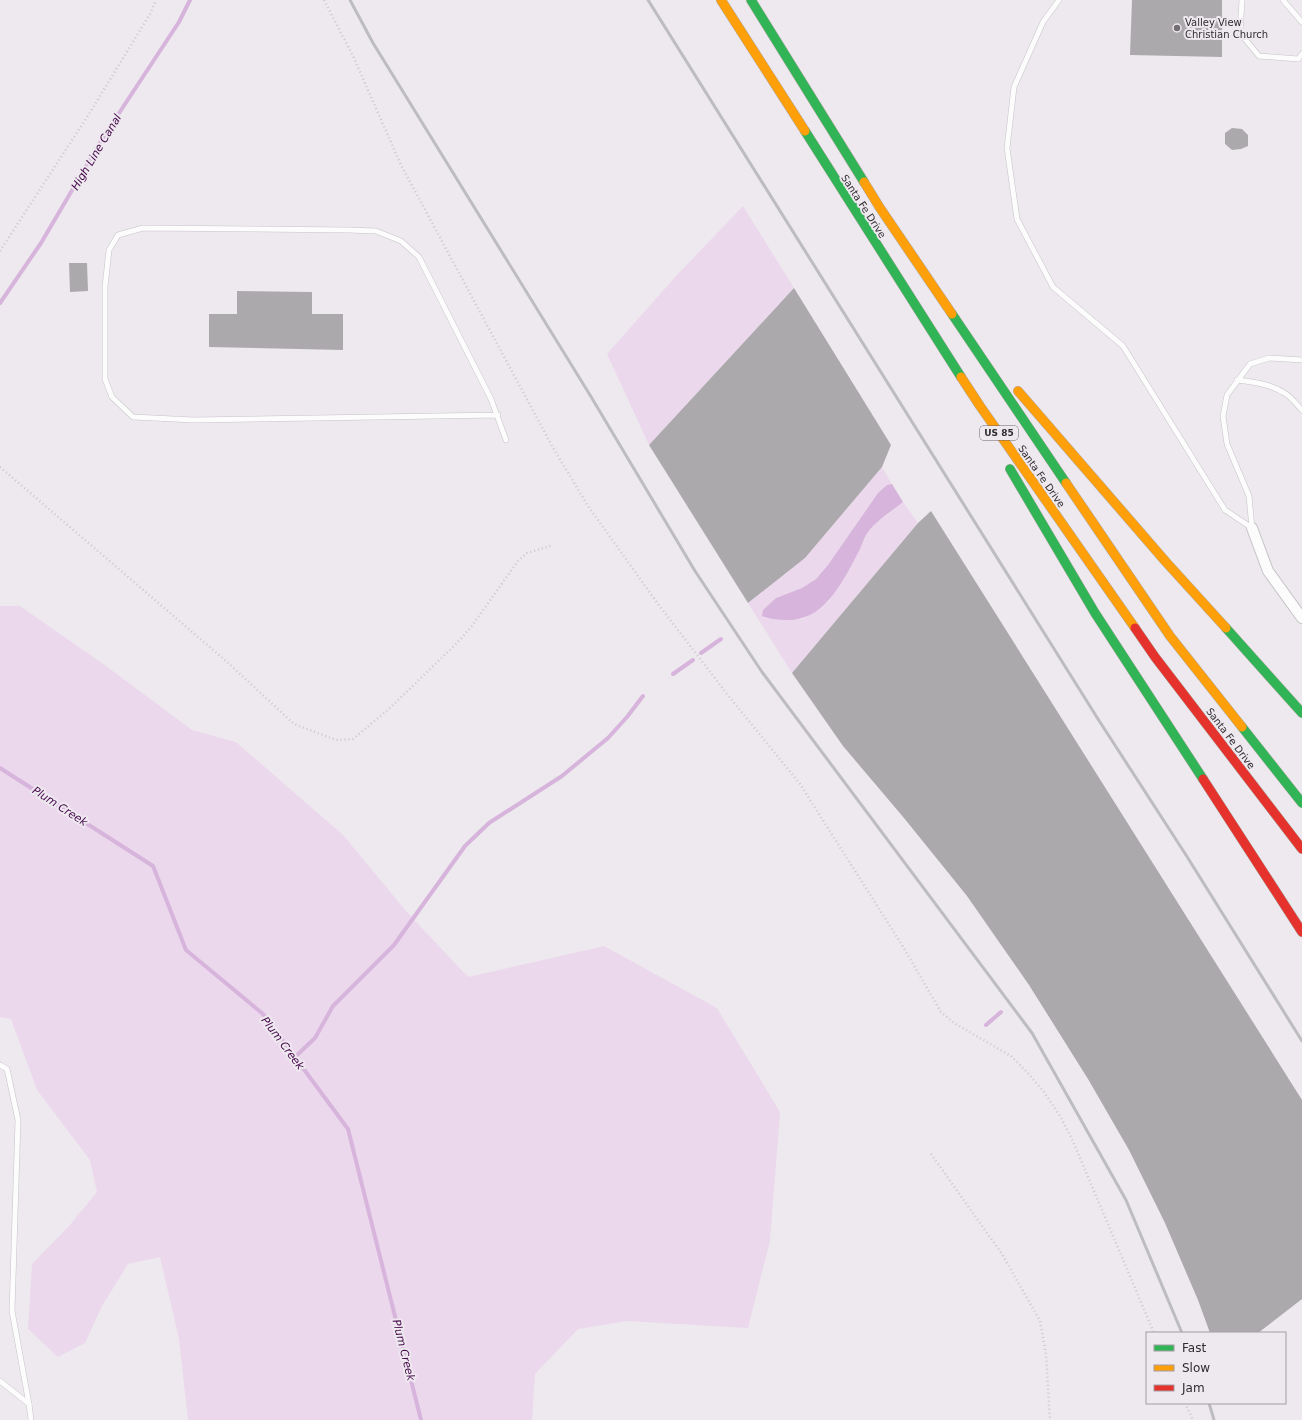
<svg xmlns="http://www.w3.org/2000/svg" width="1302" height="1420" font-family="'DejaVu Sans',sans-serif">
  <rect width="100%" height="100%" fill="#ede9ee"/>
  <g fill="#ecd8ed">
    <path d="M743 206 794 288 649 445 607 354 677 275Z"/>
    <path d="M882 467 892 484 887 485 878 493 828 565 816 579 802 588 776 598 765 618 779 620 803 619 828 602 836 591 852 563 867 532 875 524 903 502 918 523 792 673 748 603 805 558Z"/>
    <path d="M0 606H20L106 666 192 730 236 742 343 835 406 911 468 977 604 946 717 1008 780 1112 770 1241 748 1328 627 1321 578 1329 535 1374 532 1420H188L179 1339 160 1257 128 1264 102 1306 85 1343 58 1357 28 1329 32 1264 69 1226 97 1192 90 1160 37 1090 11 1019 0 1017Z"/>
  </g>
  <path fill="#d7b4db" d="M892 484 903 502C892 511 877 520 868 532 864 537 862 545 859 551 844 579 827 617 792 620 783 620 770 620 762 616L763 610 776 598 802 588 816 579 828 565 878 493 887 485Z"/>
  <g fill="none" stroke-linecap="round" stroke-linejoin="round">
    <g stroke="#d7b4db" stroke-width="4">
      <path d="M0 303 41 243 104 136 179 22 190 0"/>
      <path d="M701 653 721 639"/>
      <path d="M673 674 693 660"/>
      <path d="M0 768 153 866 186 950 263 1014 348 1129 421 1420"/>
      <path d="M986 1025 1001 1012"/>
      <path d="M295 1057 315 1038 333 1006 394 945 465 846 489 823 562 776 608 738 627 717 643 696"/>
    </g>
  </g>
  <g fill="#aca9ad">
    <path d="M1132 0H1222V57L1130 55Z"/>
    <path d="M1232 128 1242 129 1248 135V146L1241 149 1232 150 1225 144V133Z"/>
    <path d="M69 263H87L88 291 70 292Z"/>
    <path d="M794 288 891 445 882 467 805 558 748 603 649 445Z"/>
    <path d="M237 291 312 292V314H343V350L209 347V314H237Z"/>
    <path d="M931 511 1302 1100V1299L1258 1333H1210L1198 1300 1165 1223 1129 1150 1088 1079 1029 985 967 896 904 818 843 746 792 673 918 523Z"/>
  </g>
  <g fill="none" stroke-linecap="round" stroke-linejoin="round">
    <defs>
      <g id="lane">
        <path d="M1059 0 1043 22 1014 87 1007 148 1017 219 1053 287 1123 346 1225 510 1252 528"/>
        <path d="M1242 0 1240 33 1259 56 1298 59 1302 54"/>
        <path d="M1283 0 1302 22"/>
        <path d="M1237 380C1254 382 1271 384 1286 394 1292 398 1297 405 1302 410"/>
        <path d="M498 415 194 420 133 417 112 397 105 379V287L109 250 118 235 143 228 348 230 376 231 401 241 419 257 491 399 506 440"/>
        <path d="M1252 528 1249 496 1227 444 1223 416 1227 395 1250 364 1269 358 1302 360"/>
        <path d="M0 1065 7 1069 18 1120 12 1311 29 1404"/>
        <path d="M0 1381 29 1404 31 1420"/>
      </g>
      <path id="street" d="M1252 528 1268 571 1302 618"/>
      <g id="fast">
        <path d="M751 0 864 182"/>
        <path d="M805 131 961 377"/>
        <path d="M952 314 1066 483"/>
        <path d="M1010 469 1095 613 1203 779"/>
        <path d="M1226 628 1302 713"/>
        <path d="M1242 727 1302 803"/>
      </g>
      <g id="slow">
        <path d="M721 0 805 131"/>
        <path d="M864 182 880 208 952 314"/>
        <path d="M961 377 980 406 1135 628"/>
        <path d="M1018 391 1166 562 1226 628"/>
        <path d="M1066 483 1170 636 1242 727"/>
      </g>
      <g id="jam">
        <path d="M1135 628 1155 657 1302 849"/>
        <path d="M1203 779 1302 932"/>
      </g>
    </defs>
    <use href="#lane" stroke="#c6c4c7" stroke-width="6"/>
    <use href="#street" stroke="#c6c4c7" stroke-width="12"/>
    <use href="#fast" stroke="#aba69f" stroke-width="10"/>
    <use href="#slow" stroke="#aba69f" stroke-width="10"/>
    <use href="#jam" stroke="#aba69f" stroke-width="10"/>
    <g stroke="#cac9ca" stroke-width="2.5" stroke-dasharray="1 3" stroke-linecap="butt">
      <path d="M324 0 353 56 401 165 552 446 588 506 658 604 727 694 800 784 902 945 941 1012 954 1023 1011 1056 1026 1071 1044 1092 1060 1116 1072 1139 1154 1333"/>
      <path d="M0 251 89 114 150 14 156 0"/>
      <path d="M0 467 226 661 294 724 336 740 353 739 390 708 458 642 471 627 518 561 527 553 553 545"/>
      <path d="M931 1154 1002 1254 1040 1321 1046 1354 1050 1420"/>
      <path d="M1185 1403 1193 1420"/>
    </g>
    <use href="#lane" stroke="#fcfcfc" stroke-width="5"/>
    <use href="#street" stroke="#fcfcfc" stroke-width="10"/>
    <use href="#fast" stroke="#30b455" stroke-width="9"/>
    <use href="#slow" stroke="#ff9f0a" stroke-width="9"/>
    <use href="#jam" stroke="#e5322d" stroke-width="9"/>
    <g stroke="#bdbcbe" stroke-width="3">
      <path d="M350 0 373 43 590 395 695 571 762 672 1032 1033 1126 1200 1182 1333"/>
      <path d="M648 0 1098 719 1186 855 1302 1041"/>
      <path d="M1209 1403 1214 1420"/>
    </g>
  </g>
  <circle fill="#726e72" stroke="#eee8ef" stroke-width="1.5" cx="1177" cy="28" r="4"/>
  <g text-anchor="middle" stroke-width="4" stroke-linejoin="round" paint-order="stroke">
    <rect fill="#eee8ef" stroke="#686469" stroke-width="1" x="980" y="426" width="38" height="14" rx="3"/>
    <g font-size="9" font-weight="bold" fill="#2f2c2f">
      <text x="999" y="436">US 85</text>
    </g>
    <g font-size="10" fill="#2f2c2f" stroke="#eee8ef" text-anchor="start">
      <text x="1185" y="26">Valley View<tspan x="1185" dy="12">Christian Church</tspan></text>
    </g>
    <g font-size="10" fill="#2f2c2f" stroke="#eee8ef">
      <text transform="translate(864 206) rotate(57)" y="4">Santa Fe Drive</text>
      <text transform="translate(1042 476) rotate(55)" y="4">Santa Fe Drive</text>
      <text transform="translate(1231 738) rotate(53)" y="4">Santa Fe Drive</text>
    </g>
    <g font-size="11" font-style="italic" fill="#45084b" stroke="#eee8ef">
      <text transform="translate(96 152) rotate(-59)" y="4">High Line Canal</text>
      <text transform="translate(60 806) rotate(33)" y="4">Plum Creek</text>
      <text transform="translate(283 1043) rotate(53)" y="4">Plum Creek</text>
      <text transform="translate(404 1350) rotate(76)" y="4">Plum Creek</text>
    </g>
  </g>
  <rect x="1146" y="1332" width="140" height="72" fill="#eee8ef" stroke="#a29da2"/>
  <rect x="1154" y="1345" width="20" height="6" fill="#30b455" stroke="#a29da2"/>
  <text x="1182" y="1352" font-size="12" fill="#2f2c2f">Fast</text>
  <rect x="1154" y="1365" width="20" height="6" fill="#ff9f0a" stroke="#a29da2"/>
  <text x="1182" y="1372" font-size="12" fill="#2f2c2f">Slow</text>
  <rect x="1154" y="1385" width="20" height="6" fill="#e5322d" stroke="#a29da2"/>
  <text x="1182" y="1392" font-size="12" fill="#2f2c2f">Jam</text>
</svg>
